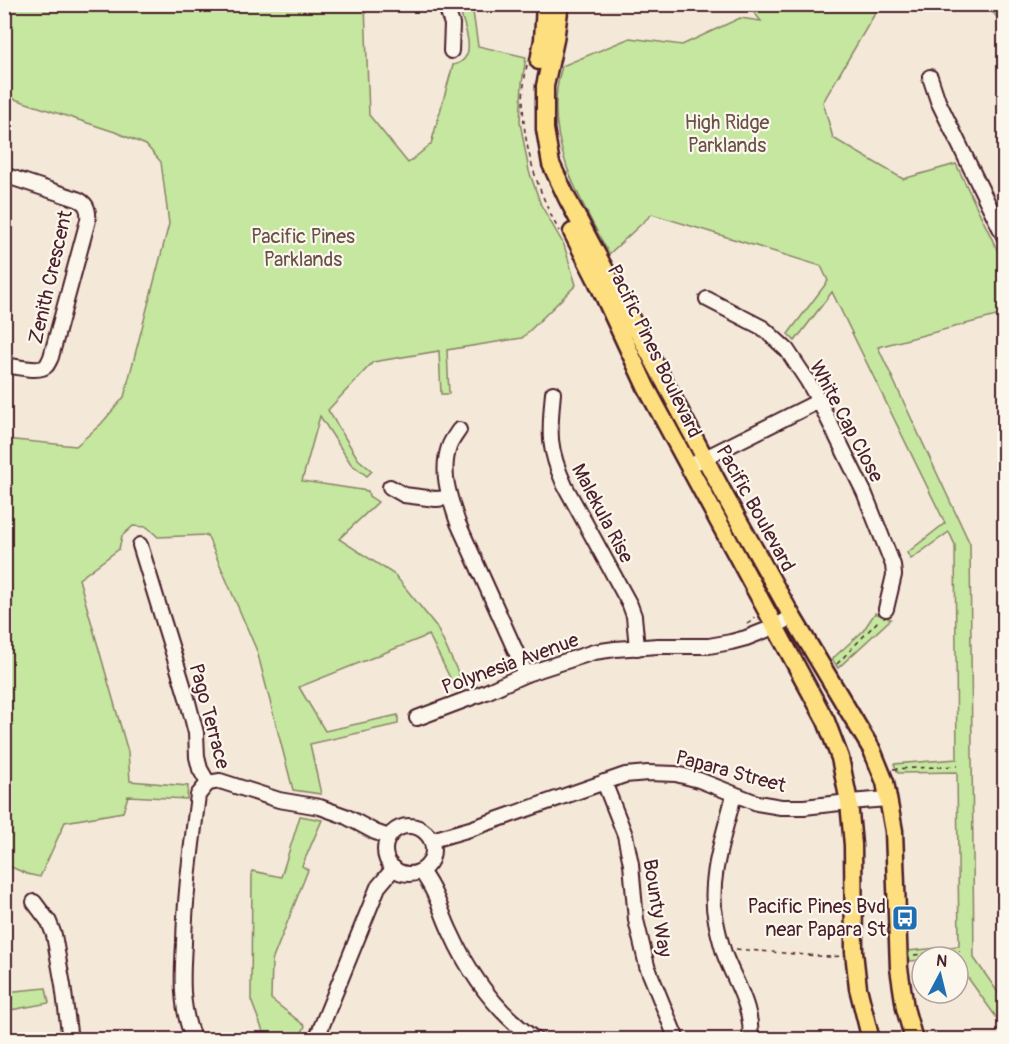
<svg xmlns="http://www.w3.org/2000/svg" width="1009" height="1044" font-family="Pangolin,sans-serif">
  <rect width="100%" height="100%" fill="#f4e9d8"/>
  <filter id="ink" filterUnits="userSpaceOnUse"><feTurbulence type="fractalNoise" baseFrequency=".0167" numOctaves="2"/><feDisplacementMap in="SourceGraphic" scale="12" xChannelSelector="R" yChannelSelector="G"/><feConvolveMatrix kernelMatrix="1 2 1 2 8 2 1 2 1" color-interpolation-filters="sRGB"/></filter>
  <g filter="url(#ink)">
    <g fill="#c5e7a0" stroke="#888366" stroke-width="1.5">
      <path d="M5 4 365 5 369 115 408 163 431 144 453 65C481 59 463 23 458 5H472L478 46 526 57 522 83 520 122 529 171 541 205 564 245 576 285 522 338 447 350 449 394H441L439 351 373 362 328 410 358 459 372 471 367 476 351 464 320 416 302 481 368 491 369 496 378 502 339 539 395 575 436 626 464 685 455 688 429 635 299 687 325 731 398 715V724L310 744 321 794 293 790 257 651 207 535 158 537 147 527 133 526 122 536 119 549 79 579 128 752 130 781 188 786 187 799 128 796 123 812 65 822 40 877 27 874 9 866 5 867V439L76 446 101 424 124 397 169 224 161 162 146 145 115 132 5 96Z"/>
      <path d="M748 5H880L823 102 833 138 903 179 956 164 1004 264V314L878 347 970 544 974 958 1004 1001V1028L958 964V956L922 957V960L910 961 908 951 959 946 957 772 898 773 894 764 957 759 955 545 949 532 911 559 907 553 945 523 832 292 795 341 788 334 828 281 821 266 652 214 609 254C582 203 549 149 557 89 558 81 560 73 562 66L630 38 682 45 740 18 761 21Z"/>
      <path d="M987 5H1004V26Z"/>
      <path d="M875 613 891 619 838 668 832 659 863 631Z"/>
      <path d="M300 816 322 820 302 866 308 870 272 961 271 999 305 1026 299 1039H266L251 1000 252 871 281 877Z"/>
      <path d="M46 988 49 1003 5 1011V992Z"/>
    </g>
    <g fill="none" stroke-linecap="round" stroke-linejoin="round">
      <defs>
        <g id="minor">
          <path d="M445 4 452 24 451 51"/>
          <path d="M930 77 938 101 1004 236"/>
          <path d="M4 175 77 199C87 203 89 210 88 220L51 357C50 359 48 364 46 366 39 373 14 366 4 365"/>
          <path d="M707 299 763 328 787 350 807 380 819 401 864 492 893 565 894 575 886 609"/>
          <path d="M553 393C549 433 548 449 565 486L630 605 634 616 637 648"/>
          <path d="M459 430C455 436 451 441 449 447 440 473 450 499 458 523L526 674"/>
          <path d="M697 462 819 401"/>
          <path d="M390 487 404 495 436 499 449 498"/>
          <path d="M140 545 187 698 196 733 197 757 200 769 208 783 198 795C192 845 185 893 184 943 182 976 180 1009 194 1040"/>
          <path d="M417 718 486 692 526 674 594 652 615 649 658 646H709L731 642 746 638 769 629 793 617"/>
          <path d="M604 782 625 835 631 864 636 920 647 966 677 1040"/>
          <path d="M208 783 220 781 279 800 320 807 345 816 375 832 389 837"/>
          <path d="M734 795C724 835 707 880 716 921 718 932 721 943 724 953 734 981 754 1008 750 1040"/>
          <circle cx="409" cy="850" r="24"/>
          <path d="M432 840 470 829 625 775 648 773 676 774 699 780 757 803 781 807H804L849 802 888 799"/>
          <path d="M421 871C425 877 430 884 433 891 440 904 444 919 451 933 470 975 497 1013 536 1040"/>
          <path d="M34 902 49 922 54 935 63 985 70 1040"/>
          <path d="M316 1040 378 887 394 868"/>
        </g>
        <g id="major">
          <path d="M560 4 555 40 545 86V129L551 164 567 198 726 498 789 611 872 750 885 782 894 831 899 968 905 1008 914 1040"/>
          <path d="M539 61 543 40 545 4"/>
          <path d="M572 232 596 279 646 387 826 721 840 758 849 802 853 845 854 952 858 988 871 1040"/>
        </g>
      </defs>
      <use href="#minor" stroke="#4a1f2b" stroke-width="18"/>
      <use href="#major" stroke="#4a1f2b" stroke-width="21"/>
      <g stroke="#4a1f2b" stroke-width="1.5" stroke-dasharray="4.5 4.5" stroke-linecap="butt">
        <path d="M527 65C515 124 532 179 559 231"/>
        <path d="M747 624 753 620 754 617"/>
        <path d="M837 664 879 620"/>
        <path d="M893 769 958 766"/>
        <path d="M736 949 830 957 842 956"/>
        <path d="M914 955 960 951"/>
      </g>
      <use href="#minor" stroke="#fbf7ec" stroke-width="14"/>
      <use href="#major" stroke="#fedf80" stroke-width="16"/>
    </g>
  </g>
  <defs>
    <symbol id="bus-square" viewBox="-11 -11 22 22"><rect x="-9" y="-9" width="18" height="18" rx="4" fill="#1f6fb2" stroke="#fbf7ec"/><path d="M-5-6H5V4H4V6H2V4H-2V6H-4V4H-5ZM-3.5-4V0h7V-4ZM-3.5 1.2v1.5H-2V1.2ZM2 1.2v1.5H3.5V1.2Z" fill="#fff"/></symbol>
  </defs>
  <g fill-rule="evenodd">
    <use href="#bus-square" x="890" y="903" width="30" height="30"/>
  </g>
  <g text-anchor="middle" stroke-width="4.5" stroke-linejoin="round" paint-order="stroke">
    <g font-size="20" fill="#695148" stroke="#fbf7ec">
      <text x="727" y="129">High Ridge<tspan x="727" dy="23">Parklands</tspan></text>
      <text x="303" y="243">Pacific Pines<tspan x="303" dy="23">Parklands</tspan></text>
    </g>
    <g font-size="20" fill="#4a1f2b" stroke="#fbf7ec">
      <text transform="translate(50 277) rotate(-77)" y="7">Zenith Crescent</text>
      <text transform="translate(655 351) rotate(64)" y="7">Pacific Pines Boulevard</text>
      <text transform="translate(847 421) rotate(62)" y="7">White Cap Close</text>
      <text transform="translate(756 508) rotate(61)" y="7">Pacific Boulevard</text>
      <text transform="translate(603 513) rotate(62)" y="7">Malekula Rise</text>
      <text transform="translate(510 663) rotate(-20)" y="7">Polynesia Avenue</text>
      <text transform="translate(210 716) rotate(75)" y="7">Pago Terrace</text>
      <text transform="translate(731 771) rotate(15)" y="7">Papara Street</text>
      <text transform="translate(658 908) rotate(81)" y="7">Bounty Way</text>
    </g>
    <g font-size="20" fill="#4a1f2b" stroke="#fbf7ec" text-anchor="end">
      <text x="886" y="913">Pacific Pines Bvd<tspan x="886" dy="23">near Papara St</tspan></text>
    </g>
  </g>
  <rect width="1009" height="1044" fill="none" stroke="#fbf7ec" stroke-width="24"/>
  <rect x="12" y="12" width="985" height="1020" fill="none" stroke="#4a1f2b" stroke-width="2" filter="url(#ink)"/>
  <g transform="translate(940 975) rotate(7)"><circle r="28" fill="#fbf7ec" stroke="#b4a19f" stroke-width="1.5"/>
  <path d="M0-4.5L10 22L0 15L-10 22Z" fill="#1f6fb2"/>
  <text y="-9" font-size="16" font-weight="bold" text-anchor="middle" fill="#4a1f2b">N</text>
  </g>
</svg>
